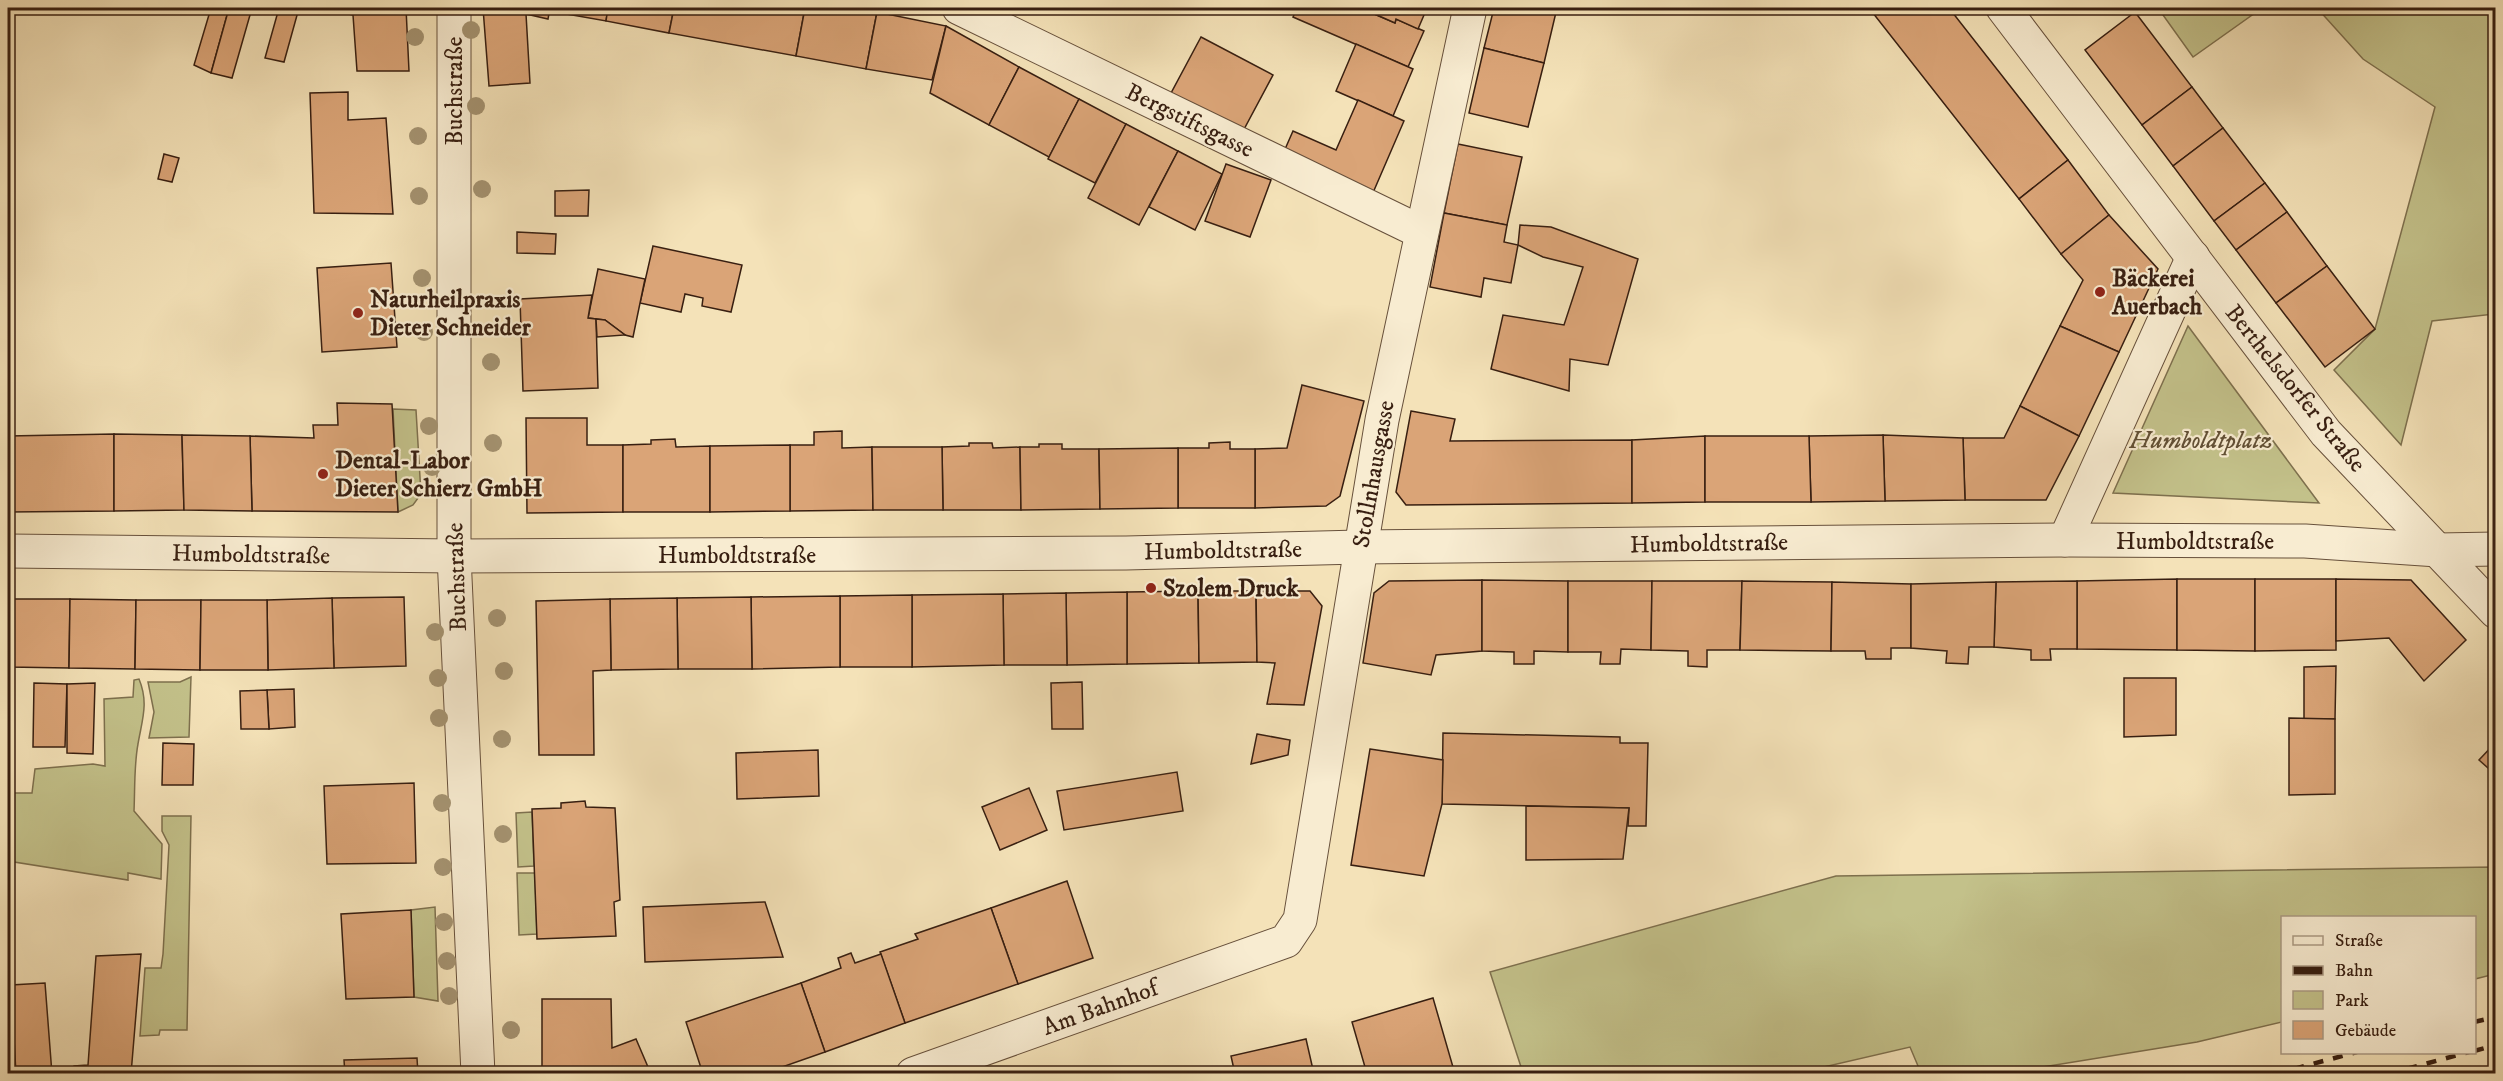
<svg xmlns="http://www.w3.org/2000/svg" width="2503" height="1081" font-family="'IM FELL DW Pica',serif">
  <rect width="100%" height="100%" fill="#f4e2b8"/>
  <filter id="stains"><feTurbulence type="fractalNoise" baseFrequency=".00333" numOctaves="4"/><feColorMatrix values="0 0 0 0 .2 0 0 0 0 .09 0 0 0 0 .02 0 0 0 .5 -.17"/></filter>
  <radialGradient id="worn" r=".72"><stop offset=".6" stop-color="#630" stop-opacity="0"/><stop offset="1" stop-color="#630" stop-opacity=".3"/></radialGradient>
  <g fill="#c3c18a" stroke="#7e704e" stroke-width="1.5">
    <path d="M2158 8H2262L2193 57Z"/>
    <path d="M2317 8H2495V318L2494 314 2432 321 2401 445 2334 370 2375 329 2435 107 2363 59Z"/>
    <path d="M2188 326 2319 503 2113 493Z"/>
    <path d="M393 409 416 410 421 494 413 505 398 512Z"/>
    <path d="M191 677 189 737 149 738 154 712 148 682H180Z"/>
    <path d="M139 679C149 703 142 720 138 744 134 765 135 789 134 811L162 844 161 879 128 873V880L8 861V793H32L35 769 93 764 105 766 104 699 133 697 134 680Z"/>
    <path d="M532 812 534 866 518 867 516 813Z"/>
    <path d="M162 816H191L187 1030H160L159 1035 140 1036 145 968H161L163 954 169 845 162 831Z"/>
    <path d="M2495 867V974L2475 979 2474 918H2282V1022L2197 1042 2006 1073H1921L1910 1047 1798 1073H1523L1490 972 1836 876Z"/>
    <path d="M517 873H535L537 934 519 935Z"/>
    <path d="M435 907 438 1001 414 997 411 910Z"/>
  </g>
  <g fill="#daa477" stroke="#381f11" stroke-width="1.5">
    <path d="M211 8H229L211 73 194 65Z"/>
    <path d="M229 8H252L232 78 211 73Z"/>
    <path d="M279 8H299L284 62 265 58Z"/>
    <path d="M334 8H406L409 71H357L353 15 334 11Z"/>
    <path d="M483 8H550L548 19 526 14 530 83 489 86Z"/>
    <path d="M550 8H608L606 21 550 11Z"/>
    <path d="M608 8H674L669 33 606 21Z"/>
    <path d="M674 8H805L796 56 669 33Z"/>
    <path d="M805 8H853L877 12 866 69 796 56Z"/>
    <path d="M1297 8H1360L1395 23 1396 19 1424 31 1408 67 1293 17Z"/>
    <path d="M1361 8H1427L1418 29 1396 19 1395 23Z"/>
    <path d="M1494 8H1557L1544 63 1484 48Z"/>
    <path d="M1869 8H1949L2068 160 2019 199Z"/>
    <path d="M877 12 946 26 932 80 866 69Z"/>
    <path d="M2135 12 2192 87 2142 125 2085 50Z"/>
    <path d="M946 26 1019 67 989 125 930 93Z"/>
    <path d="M1201 37 1273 75 1242 133 1170 95Z"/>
    <path d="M1356 44 1413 69 1393 116 1336 91Z"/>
    <path d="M1484 48 1544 63 1528 127 1469 113Z"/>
    <path d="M1019 67 1079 99 1049 157 989 125Z"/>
    <path d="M2192 87 2223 128 2173 166 2142 125Z"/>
    <path d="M348 92V120L386 118 393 214 314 213 310 93Z"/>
    <path d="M1079 99 1126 124 1095 183 1048 159Z"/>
    <path d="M1358 100 1404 121 1372 195 1282 156 1293 131 1336 150Z"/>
    <path d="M1126 124 1178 151 1139 225 1088 198Z"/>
    <path d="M2223 128 2265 183 2214 221 2173 166Z"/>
    <path d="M1458 144 1522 157 1507 225 1444 213Z"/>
    <path d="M1178 151 1222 174 1195 230 1149 207Z"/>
    <path d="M164 154 179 158 172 182 158 179Z"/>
    <path d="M2068 160 2109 215 2061 254 2019 199Z"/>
    <path d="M1226 164 1271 180 1250 237 1205 221Z"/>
    <path d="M2265 183 2287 212 2236 250 2214 221Z"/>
    <path d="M589 190 588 216H555V191Z"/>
    <path d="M2287 212 2327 266 2276 303 2236 250Z"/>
    <path d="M1444 213 1507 225 1504 242 1518 245 1511 283 1484 278 1481 297 1430 287Z"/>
    <path d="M2109 215 2158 269 2119 352 2060 326 2083 280 2061 254Z"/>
    <path d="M1520 225 1551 227 1638 259 1608 365 1570 359 1569 391 1491 369 1503 315 1564 325 1583 267 1543 257 1518 245Z"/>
    <path d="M517 232 556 234 555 254 517 253Z"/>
    <path d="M653 246 742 265 731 312 702 306 703 298 685 294 681 312 640 303Z"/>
    <path d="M391 263 397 347 322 352 317 268Z"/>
    <path d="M2327 266 2375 329 2325 367 2276 303Z"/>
    <path d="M598 269 645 279 633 337 625 335 605 320 588 318Z"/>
    <path d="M592 295 588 318 596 319 598 388 523 391 520 299Z"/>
    <path d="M596 319 605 320 625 335 597 337Z"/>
    <path d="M2060 326 2119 352 2079 436 2020 406Z"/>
    <path d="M1302 385 1364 401 1340 496 1326 506 1255 508V449L1287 448Z"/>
    <path d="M337 403 392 404 398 512 252 511 250 436 314 438 313 425H338Z"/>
    <path d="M2020 406 2079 436 2046 500H1965L1963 438H2004Z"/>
    <path d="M1411 411 1455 419 1450 441 1632 440V503L1406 505 1396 492Z"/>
    <path d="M526 418H587V445H623V512L527 513Z"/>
    <path d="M842 431V448L872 447 873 510 790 511V445H814V432Z"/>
    <path d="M114 434V511L8 512V436Z"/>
    <path d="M114 434 182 435 184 510 114 511Z"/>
    <path d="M182 435 250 436 252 511 184 510Z"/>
    <path d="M1883 435 1963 438 1965 500 1885 501Z"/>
    <path d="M1883 435 1885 501 1811 502 1809 436Z"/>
    <path d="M1705 436V502L1632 503V440Z"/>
    <path d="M1705 436H1809L1811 502H1705Z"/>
    <path d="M675 439 676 447 710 446V512H623V445L651 444V440Z"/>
    <path d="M1230 442V449H1255V508H1178V448H1209V443Z"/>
    <path d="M969 443H992L993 448 1020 447 1021 510H943L942 447 969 446Z"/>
    <path d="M1039 444H1062V449H1099L1100 509 1021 510 1020 447H1039Z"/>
    <path d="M790 445V511L710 512V446Z"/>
    <path d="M872 447H942L943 510H873Z"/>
    <path d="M1178 448V508L1100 509 1099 449Z"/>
    <path d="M2177 579V650L2077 649V581Z"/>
    <path d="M2177 579H2255V651L2177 650Z"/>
    <path d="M2255 579H2336V650L2255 651Z"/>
    <path d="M2336 579 2411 580 2466 640 2424 681 2389 638 2336 641Z"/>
    <path d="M1482 580V651L1436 655 1431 675 1363 663 1374 593 1389 581Z"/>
    <path d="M1482 580 1568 581V652L1534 651V664H1514V652L1482 651Z"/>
    <path d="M1568 581H1652L1651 650 1621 649 1620 664H1600L1601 652H1568Z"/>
    <path d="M1652 581H1742L1740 650H1707V667L1688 666V651L1651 650Z"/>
    <path d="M1742 581 1832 582 1831 651 1740 650Z"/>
    <path d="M2077 581V649H2050L2051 660H2031V650L1994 647 1996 582Z"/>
    <path d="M1832 582 1911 584V648H1891V659H1866L1865 651H1831Z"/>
    <path d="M1996 582 1994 647H1969L1968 664 1946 663 1947 651 1911 648V584Z"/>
    <path d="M1198 591 1199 663 1127 664V592Z"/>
    <path d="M1198 591H1256L1257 662 1199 663Z"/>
    <path d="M1256 591H1310L1322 606 1304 705 1267 704 1275 663 1257 662Z"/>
    <path d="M1127 592V664L1067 665 1066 593Z"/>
    <path d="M1066 593 1067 665H1004L1003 594Z"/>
    <path d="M1003 594 1004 665 912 667V595Z"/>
    <path d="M912 595V667H840V596Z"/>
    <path d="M840 596V667L752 669 751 597Z"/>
    <path d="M404 597 406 666 334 668 332 598Z"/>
    <path d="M751 597 752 669H678L677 598Z"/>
    <path d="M332 598 334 668 268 670 267 600Z"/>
    <path d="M677 598 678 669 611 670 610 599Z"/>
    <path d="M8 599H70L69 668 8 667Z"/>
    <path d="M70 599 136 600 135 669 69 668Z"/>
    <path d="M610 599 611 670 593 671 594 755H539L536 601Z"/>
    <path d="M136 600H201L200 670 135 669Z"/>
    <path d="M201 600H267L268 670H200Z"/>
    <path d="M2336 666 2335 719H2304V667Z"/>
    <path d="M2124 678H2176V735L2124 737Z"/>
    <path d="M1082 682 1083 729H1052L1051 683Z"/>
    <path d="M34 683 67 684 65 747H33Z"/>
    <path d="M95 683 93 754 67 753V684Z"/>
    <path d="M294 689 295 727 269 729 267 690Z"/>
    <path d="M267 690 269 729H241L240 691Z"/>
    <path d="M2289 718 2335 719V794L2289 795Z"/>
    <path d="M1443 733 1620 737V743H1648L1646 826H1628L1629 808 1442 804Z"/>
    <path d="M1257 734 1290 740 1288 755 1251 764Z"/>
    <path d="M2496 742V775L2479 760Z"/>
    <path d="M163 743 194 744 193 785H162Z"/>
    <path d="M1370 749 1443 760 1442 804 1424 876 1351 865Z"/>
    <path d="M818 750 819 796 737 799 736 753Z"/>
    <path d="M1177 772 1183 811 1064 830 1057 791Z"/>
    <path d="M414 783 416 863 327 864 324 786Z"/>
    <path d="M1029 788 1047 830 1000 850 982 807Z"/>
    <path d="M585 801 586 807 615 808 620 900 614 902 616 936 537 939 532 809 561 808V803Z"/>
    <path d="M1526 806 1629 808 1623 859 1526 860Z"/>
    <path d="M1067 881 1093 958 1018 984 991 908Z"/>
    <path d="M765 902 783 957 645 962 643 907Z"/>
    <path d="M991 908 1018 984 905 1023 880 952 918 939 915 934Z"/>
    <path d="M411 910 414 997 346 999 341 914Z"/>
    <path d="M8 950 11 985 16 1074H8Z"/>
    <path d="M851 953 855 963 881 954 905 1023 825 1052 801 983 841 968 838 958Z"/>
    <path d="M141 954 131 1074H71L74 1066 88 1065 96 956Z"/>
    <path d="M45 983 52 1074H16L11 985Z"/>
    <path d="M801 983 825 1052 762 1074H703L686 1022Z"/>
    <path d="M1433 998 1455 1074H1367L1352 1022Z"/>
    <path d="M542 999H611L612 1048 636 1039 651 1074H542Z"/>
    <path d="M1306 1039 1314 1074H1235L1231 1056Z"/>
    <path d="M417 1058 418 1074H345L344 1060Z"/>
  </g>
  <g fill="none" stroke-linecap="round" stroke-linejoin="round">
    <defs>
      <g id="minor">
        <path d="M454 8V556L478 1074"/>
        <path d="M959 8 1421 232"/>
        <path d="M2003 8 2326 433 2496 612"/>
        <path d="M2065 540 2193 257"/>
        <path d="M8 551 454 556 1126 553 1359 547 2065 540 2305 541 2438 550 2496 549"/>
        <path d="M913 1074 1286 941 1300 920 1382 420 1470 8"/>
      </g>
    </defs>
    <use href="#minor" stroke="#67503b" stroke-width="35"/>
    <use href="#minor" stroke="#f8ecd1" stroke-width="33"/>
    <g stroke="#381f11" stroke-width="4.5" stroke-dasharray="10 10" stroke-linecap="butt">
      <path d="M2474 1022 2496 1017"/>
      <path d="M2474 1051 2496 1045"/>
      <path d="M2275 1074 2357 1052"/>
      <path d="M2388 1074 2469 1052"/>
    </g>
  </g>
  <g fill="#a49270">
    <circle cx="471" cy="30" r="9"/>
    <circle cx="415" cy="37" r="9"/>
    <circle cx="476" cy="106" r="9"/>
    <circle cx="418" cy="136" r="9"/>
    <circle cx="482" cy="189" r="9"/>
    <circle cx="419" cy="196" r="9"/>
    <circle cx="422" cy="278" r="9"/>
    <circle cx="424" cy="332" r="9"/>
    <circle cx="491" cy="362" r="9"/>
    <circle cx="429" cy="426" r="9"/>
    <circle cx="493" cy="443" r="9"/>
    <circle cx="432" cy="467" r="9"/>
    <circle cx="497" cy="618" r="9"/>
    <circle cx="435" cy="632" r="9"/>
    <circle cx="504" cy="671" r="9"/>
    <circle cx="438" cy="678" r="9"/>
    <circle cx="439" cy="718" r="9"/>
    <circle cx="502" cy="739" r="9"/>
    <circle cx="442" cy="803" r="9"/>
    <circle cx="503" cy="834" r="9"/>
    <circle cx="443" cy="867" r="9"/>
    <circle cx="444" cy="922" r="9"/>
    <circle cx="447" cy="961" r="9"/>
    <circle cx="449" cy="996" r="9"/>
    <circle cx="511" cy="1030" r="9"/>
  </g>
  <g fill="#8f2418" stroke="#f8ecd1" stroke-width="2">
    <circle cx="2100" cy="292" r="6"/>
    <circle cx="358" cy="313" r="6"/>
    <circle cx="323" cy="474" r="6"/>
    <circle cx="1151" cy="588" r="6"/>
  </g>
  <g text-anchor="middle" stroke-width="4.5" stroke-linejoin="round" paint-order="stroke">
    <g font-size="24" fill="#381f11" stroke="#f8ecd1">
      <text transform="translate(454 91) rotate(-90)" y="8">Buchstraße</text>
      <text transform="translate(1190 120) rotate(26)" y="8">Bergstiftsgasse</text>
      <text transform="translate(2296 388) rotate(51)" y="8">Berthelsdorfer Straße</text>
      <text transform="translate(1373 474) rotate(-80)" y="8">Stollnhausgasse</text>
      <text x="2195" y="549">Humboldtstraße</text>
      <text transform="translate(1709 543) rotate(-1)" y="8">Humboldtstraße</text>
      <text transform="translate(1223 550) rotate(-1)" y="8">Humboldtstraße</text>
      <text transform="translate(251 554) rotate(1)" y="8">Humboldtstraße</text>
      <text x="737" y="563">Humboldtstraße</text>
      <text transform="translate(456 577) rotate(-92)" y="8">Buchstraße</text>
      <text transform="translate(1100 1007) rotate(-20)" y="8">Am Bahnhof</text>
    </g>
    <g font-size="24" font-weight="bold" fill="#381f11" stroke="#f8ecd1" text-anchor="start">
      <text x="2112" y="286">Bäckerei<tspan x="2112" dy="28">Auerbach</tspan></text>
      <text x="370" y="307">Naturheilpraxis<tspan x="370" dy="28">Dieter Schneider</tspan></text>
      <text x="335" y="468">Dental-Labor<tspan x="335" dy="28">Dieter Schierz GmbH</tspan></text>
      <text x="1163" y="596">Szolem Druck</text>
    </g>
    <g font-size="24" font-style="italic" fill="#625035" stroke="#f8ecd1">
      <text x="2201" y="448">Humboldtplatz</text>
    </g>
  </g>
  <rect width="2503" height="1081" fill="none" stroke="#f4e2b8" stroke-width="30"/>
  <rect x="9" y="9" width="2485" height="1063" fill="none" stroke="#381f11" stroke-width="3"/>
  <rect x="15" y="15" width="2473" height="1051" fill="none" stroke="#381f11" stroke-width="1.5"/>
  <rect x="2281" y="916" width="195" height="138" fill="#f8ecd1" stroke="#ab9a84" stroke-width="1.5"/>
  <rect x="2293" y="936" width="30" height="9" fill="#f8ecd1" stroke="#ab9a84" stroke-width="1.5"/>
  <text x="2335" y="946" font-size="18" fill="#381f11">Straße</text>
  <rect x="2293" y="966" width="30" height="9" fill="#381f11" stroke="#ab9a84" stroke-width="1.5"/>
  <text x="2335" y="976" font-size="18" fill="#381f11">Bahn</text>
  <rect x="2293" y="991" width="30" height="18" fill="#c3c18a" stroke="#ab9a84" stroke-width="1.5"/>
  <text x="2335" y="1006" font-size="18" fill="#381f11">Park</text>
  <rect x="2293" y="1021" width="30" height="18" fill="#daa477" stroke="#ab9a84" stroke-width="1.5"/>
  <text x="2335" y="1036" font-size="18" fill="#381f11">Gebäude</text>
  <rect width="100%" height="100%" filter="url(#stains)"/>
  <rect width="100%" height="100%" fill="url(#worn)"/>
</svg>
